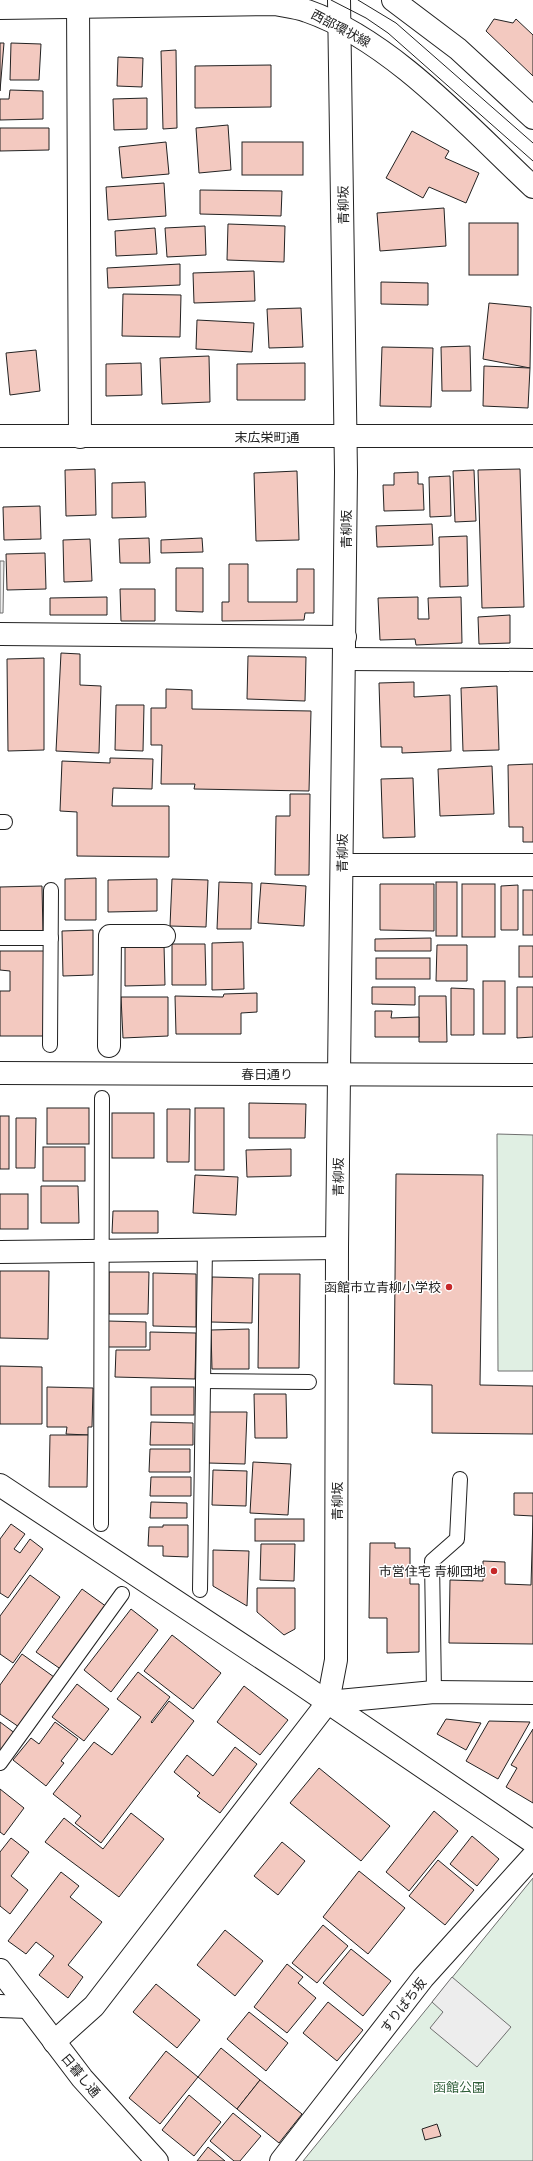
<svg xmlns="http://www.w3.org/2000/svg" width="533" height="2161" font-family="Rubik,'Noto Sans JP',sans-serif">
  <rect width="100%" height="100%" fill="#fff"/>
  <g fill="#e0efe3" stroke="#6f6f6f">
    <path d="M497 1134 533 1135V1371H498Z"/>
    <path d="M533 1878V2161H303Z"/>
  </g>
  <g fill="#ededed" stroke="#6f6f6f">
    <path d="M0 561H4L3 613H0Z"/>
    <path d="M452 1977 511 2027 477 2067 430 2028 443 2012 432 2002Z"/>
  </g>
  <g fill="#f3c9c0" stroke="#222">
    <path d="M494 19 513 23 516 19 533 35V76L486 31Z"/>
    <path d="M0 43H4L0 91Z"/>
    <path d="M11 43 41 44 39 80H10Z"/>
    <path d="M176 50 177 128 163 129 161 51Z"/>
    <path d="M118 57 143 58 142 87 117 86Z"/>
    <path d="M271 65V107L195 108V66Z"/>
    <path d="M10 90 43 91V119L0 120V99H9Z"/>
    <path d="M147 98V129L114 130 113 99Z"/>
    <path d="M228 125 231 170 199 173 196 128Z"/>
    <path d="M0 128H49V150L0 151Z"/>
    <path d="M412 131 449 151 445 158 479 173 466 203 429 187 423 198 386 178Z"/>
    <path d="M166 142 169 174 122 178 119 147Z"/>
    <rect x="242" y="142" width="61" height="33"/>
    <path d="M164 183 166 216 108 220 106 187Z"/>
    <path d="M200 190 282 191 281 216 200 214Z"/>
    <path d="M444 208 446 246 380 251 377 213Z"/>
    <rect x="469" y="223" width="49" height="52"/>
    <path d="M228 224 285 226 284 262 227 260Z"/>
    <path d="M205 226 206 255 167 257 165 228Z"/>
    <path d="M155 228 157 254 116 256 115 231Z"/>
    <path d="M180 264V285L108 288 107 268Z"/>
    <path d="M254 271 255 301 194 303 193 273Z"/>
    <path d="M381 282 428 283V305L381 304Z"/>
    <path d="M123 294 181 295 180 337 122 336Z"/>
    <path d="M489 303 531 307 530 368 483 359Z"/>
    <path d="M301 308 303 347 269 348 267 309Z"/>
    <path d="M197 320 254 323 252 352 196 349Z"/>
    <path d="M470 346 471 391H442L441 347Z"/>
    <path d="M382 347 433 348 431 407 380 406Z"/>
    <path d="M36 350 40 391 10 395 6 353Z"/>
    <path d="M209 356 210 402 162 404 160 358Z"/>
    <path d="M141 363 142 395 106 396V364Z"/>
    <path d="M305 363V400H237V364Z"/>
    <path d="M484 366 530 368 528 408 483 406Z"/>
    <path d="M95 469 96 515 66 516 65 470Z"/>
    <path d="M520 469 524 607 482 608 478 470Z"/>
    <path d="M474 470 476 521 455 522 453 471Z"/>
    <path d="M297 471 299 540 256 541 254 473Z"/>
    <path d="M418 472V484H423L424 510 384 511 383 485H394V473Z"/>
    <path d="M450 476 451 516 430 517 429 477Z"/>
    <path d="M145 482 146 517 112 518V483Z"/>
    <path d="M40 506 41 539 4 540 3 507Z"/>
    <path d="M432 524 433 545 377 547 376 526Z"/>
    <path d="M467 536 468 586 440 587 439 537Z"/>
    <path d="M149 538 150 563H120L119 539Z"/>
    <path d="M202 538 203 552 161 553V540Z"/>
    <path d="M90 539 92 581 64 582 63 540Z"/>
    <path d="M45 553 46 589 7 590 6 554Z"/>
    <path d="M229 564H248V602H297V569H314V613H305L304 620 222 621V602H229Z"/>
    <path d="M176 568H203V612L176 611Z"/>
    <path d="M120 589H155V621H121Z"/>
    <path d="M107 597V615H50V598Z"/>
    <path d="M418 597V619H429L428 598 461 597 462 643 416 645 415 639 380 640 378 598Z"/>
    <path d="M510 615V643L479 644 478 617Z"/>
    <path d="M61 653 80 654V685L101 686 99 753 56 751Z"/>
    <path d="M248 656 306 657 305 701 247 699Z"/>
    <path d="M44 658V750L8 751 7 659Z"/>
    <path d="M414 682V697L450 695 451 751 402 753V747H381L379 683Z"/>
    <path d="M497 686 499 750 463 751 461 688Z"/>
    <path d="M166 689 192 690V709L311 711 309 791 194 789 195 784H161L162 745H151V708H166Z"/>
    <path d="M116 705H144L143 751 115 750Z"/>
    <path d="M110 758 153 759 152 789 113 788 112 806H169V857L77 856V812L60 811 62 761 110 763Z"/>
    <path d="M533 764V842H523V827H509L508 765Z"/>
    <path d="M492 766 494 814 440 816 438 769Z"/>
    <path d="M413 778 415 837 383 838 381 779Z"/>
    <path d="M290 794H310L309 875H275L276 816H290Z"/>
    <path d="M96 878V920H65V879Z"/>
    <path d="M157 879V911L108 912V880Z"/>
    <path d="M172 879 208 880 206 927 170 926Z"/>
    <path d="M219 882 252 883 251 929H217Z"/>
    <rect x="436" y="882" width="21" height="54"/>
    <path d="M261 883 306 886 304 926 258 923Z"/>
    <path d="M380 884H434V931L380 930Z"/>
    <rect x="462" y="884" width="33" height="53"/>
    <path d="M518 885V930H501V886Z"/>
    <path d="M42 886 43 934 0 935V887Z"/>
    <rect x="523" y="890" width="10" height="45"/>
    <path d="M93 930V975L63 976 62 931Z"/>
    <path d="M431 938V951H375V939Z"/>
    <path d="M243 942 244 989 212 990V943Z"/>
    <path d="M172 944H205L206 985H172Z"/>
    <path d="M125 945H164L165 985 125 986Z"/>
    <path d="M437 945H467V981H436Z"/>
    <rect x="519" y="946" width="14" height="31"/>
    <path d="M0 951H47V1036H0V991H10V971L0 970Z"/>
    <rect x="376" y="958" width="54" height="21"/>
    <rect x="483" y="981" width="22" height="53"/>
    <path d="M372 987H415V1005L372 1004Z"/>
    <path d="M517 987H533V1037L517 1038Z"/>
    <path d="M451 988 474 989V1035H451Z"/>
    <path d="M257 993V1012L241 1013V1034H176L175 996 223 997 224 994Z"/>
    <path d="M419 996H446L447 1042H419Z"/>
    <path d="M121 997H168V1036L123 1038Z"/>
    <path d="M375 1011H392L391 1018 419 1017V1037H375Z"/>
    <path d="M249 1103 306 1104 305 1138H249Z"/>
    <rect x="47" y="1108" width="42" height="36"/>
    <rect x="195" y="1108" width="29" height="62"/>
    <path d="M167 1109H190L189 1162H167Z"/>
    <rect x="112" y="1113" width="42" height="45"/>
    <rect x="0" y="1116" width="9" height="53"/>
    <path d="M16 1118H36L35 1168H16Z"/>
    <rect x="43" y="1147" width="42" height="34"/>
    <path d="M291 1149V1176L247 1177 246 1150Z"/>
    <path d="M396 1174 483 1175 480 1385 533 1386V1434L432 1433V1385L394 1384Z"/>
    <path d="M195 1175 238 1177 236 1215 193 1213Z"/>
    <path d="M41 1186H78L79 1223H41Z"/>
    <rect x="0" y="1194" width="28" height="35"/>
    <path d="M113 1211H158V1233H112Z"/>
    <path d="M0 1271H49L48 1339 0 1338Z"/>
    <path d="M109 1272H149L148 1314H109Z"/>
    <path d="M153 1273 196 1274V1327L153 1326Z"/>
    <path d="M259 1274H300L299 1368H258Z"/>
    <path d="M212 1277 253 1278 252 1323 211 1322Z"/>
    <path d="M108 1321 146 1322V1347H108Z"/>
    <path d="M249 1329V1369H212L211 1330Z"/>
    <path d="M150 1332 196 1333 195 1379 115 1377 116 1350H150Z"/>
    <path d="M0 1366 42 1367V1424H0Z"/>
    <path d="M47 1387 93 1388 92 1427H88V1435L66 1434 67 1427H47Z"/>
    <rect x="151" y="1387" width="43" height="28"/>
    <path d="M254 1394H286L287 1438H255Z"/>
    <path d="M209 1412H247L245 1464 208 1463Z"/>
    <path d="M151 1422 193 1423V1445H150Z"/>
    <path d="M50 1435H88L87 1487H49Z"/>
    <path d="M150 1449H190V1472H149Z"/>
    <path d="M253 1462 291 1464 288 1515 250 1513Z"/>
    <path d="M213 1470 247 1471 246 1506 212 1505Z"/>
    <path d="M151 1477H191V1496H150Z"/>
    <path d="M514 1493H533V1644L449 1643 450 1580 483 1581V1561L505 1562V1584L531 1585 533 1516 514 1515Z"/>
    <path d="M151 1502 187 1503V1518H150Z"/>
    <rect x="255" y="1519" width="49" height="22"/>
    <path d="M11 1524 25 1534 14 1549 20 1553 30 1539 43 1549 8 1598 0 1593V1539Z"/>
    <path d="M163 1525H188V1557L163 1556V1546H148L149 1527H163Z"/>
    <path d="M370 1543H395V1548H410V1584H419V1652L387 1653V1618H369Z"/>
    <path d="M261 1544H295L294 1581 260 1580Z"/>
    <path d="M213 1550 249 1551 247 1606 213 1586Z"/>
    <path d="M30 1575 60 1597 13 1663 0 1654V1616Z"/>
    <path d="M257 1588H295V1629L284 1635 257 1612Z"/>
    <path d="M82 1589 107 1607 62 1670 36 1652Z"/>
    <path d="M131 1609 158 1630 111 1692 84 1670Z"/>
    <path d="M172 1635 221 1673 193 1709 144 1671Z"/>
    <path d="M22 1654 54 1677 19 1727 0 1714V1685Z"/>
    <path d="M138 1672 170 1697 151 1722 152 1723 169 1701 194 1721 101 1843 75 1823 81 1816 53 1794 94 1742 112 1755 141 1717 117 1699Z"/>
    <path d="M77 1684 109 1709 84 1741 52 1717Z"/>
    <path d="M244 1686 288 1720 260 1755 217 1722Z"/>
    <path d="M446 1719 481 1723 466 1750 437 1734Z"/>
    <path d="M489 1721 530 1722 498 1779 466 1761Z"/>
    <path d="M0 1722 16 1734 0 1756Z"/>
    <path d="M55 1722 78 1739 61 1761 64 1763 46 1786 13 1760 31 1738 39 1744Z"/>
    <path d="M533 1729V1803L506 1787 517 1768 511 1765Z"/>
    <path d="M235 1747 257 1764 220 1813 197 1796 200 1793 174 1772 187 1755 213 1776Z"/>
    <path d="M319 1768 390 1826 361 1861 290 1803Z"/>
    <path d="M0 1789 24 1808 4 1835 0 1832Z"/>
    <path d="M434 1811 458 1831 409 1891 386 1872Z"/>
    <path d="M131 1813 164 1839 119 1897 45 1842 64 1818 103 1849Z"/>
    <path d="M472 1836 499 1859 477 1886 450 1864Z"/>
    <path d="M11 1838 29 1852 11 1876 28 1890 10 1914 0 1906V1852Z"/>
    <path d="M282 1842 305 1861 278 1895 254 1876Z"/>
    <path d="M438 1860 474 1890 445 1925 409 1896Z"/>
    <path d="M359 1871 405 1908 368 1954 323 1917Z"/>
    <path d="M61 1872 79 1886 70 1897 102 1922 68 1965 83 1977 68 1998 39 1975 54 1956 36 1942 26 1954 8 1941Z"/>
    <path d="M323 1925 348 1946 317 1983 292 1963Z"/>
    <path d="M225 1930 263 1961 235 1996 197 1965Z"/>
    <path d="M351 1949 391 1981 363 2016 323 1983Z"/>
    <path d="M287 1964 303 1977 298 1983 316 1998 287 2033 254 2007Z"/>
    <path d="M156 1984 200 2020 177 2048 133 2012Z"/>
    <path d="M328 2002 363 2030 337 2061 303 2033Z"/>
    <path d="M249 2012 288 2043 266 2071 227 2039Z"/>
    <path d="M221 2048 260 2080 237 2109 198 2077Z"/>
    <path d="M166 2051 198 2077 160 2124 129 2098Z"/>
    <path d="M260 2080 302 2114 279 2143 237 2109Z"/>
    <path d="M189 2095 221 2122 194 2156 162 2130Z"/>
    <path d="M233 2113 261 2136 240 2161H234L210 2141Z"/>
    <path d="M437 2124 441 2136 425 2140 422 2129Z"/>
    <path d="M208 2147 225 2161H197Z"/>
  </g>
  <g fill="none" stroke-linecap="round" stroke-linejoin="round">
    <defs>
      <g id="lane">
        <path d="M0 822H5"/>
        <path d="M0 938H51"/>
        <path d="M50 1045 51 890"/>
        <path d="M203 1381 309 1382"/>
        <path d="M101 1524 102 1098"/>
        <path d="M200 1590 205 1248"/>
        <path d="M434 1692 432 1561 457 1539 460 1479"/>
        <path d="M0 1763 122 1594"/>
      </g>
      <g id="street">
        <path d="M78 0 80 437"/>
        <path d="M0 634 345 637"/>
        <path d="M345 659 533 660"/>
        <path d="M342 865H533"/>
        <path d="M109 1046 110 936H164"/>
        <path d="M0 1252 337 1248"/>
        <path d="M0 1970 82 2078 157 2161"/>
        <path d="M54 2042 94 2006 328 1702 434 1692 533 1693"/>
        <path d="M281 2161 423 1978 533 1856"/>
      </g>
      <g id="secondary">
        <path d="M393 0 458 49 533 118"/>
        <path d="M0 8 275 4C285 6 297 7 307 11 391 40 469 127 533 187"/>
        <path d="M0 436H533"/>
        <path d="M0 1073 533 1075"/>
        <path d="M0 1485 292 1678 533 1842"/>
        <path d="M328 1702 336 1660 337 1248 346 472 339 0"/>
        <path d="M0 2006 28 2007"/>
      </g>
    </defs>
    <use href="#lane" stroke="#222" stroke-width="16"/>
    <use href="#street" stroke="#222" stroke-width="24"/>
    <use href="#secondary" stroke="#222" stroke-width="24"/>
    <use href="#lane" stroke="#fff" stroke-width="14"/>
    <use href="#street" stroke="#fff" stroke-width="22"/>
    <use href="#secondary" stroke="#fff" stroke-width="22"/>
    <g stroke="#222" stroke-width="1">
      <path d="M331 0 366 18 388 33 533 161"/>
      <path d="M358 0 396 23 533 143"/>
    </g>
  </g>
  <g fill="#c62828" stroke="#fff" stroke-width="1.5">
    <circle cx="449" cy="1287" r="4"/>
    <circle cx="494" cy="1571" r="4"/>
  </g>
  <g text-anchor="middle" stroke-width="3" stroke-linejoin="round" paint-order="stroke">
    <g font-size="13" fill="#222" stroke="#fff">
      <text transform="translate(341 28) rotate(28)" y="5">西部環状線</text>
      <text transform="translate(343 205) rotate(-91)" y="5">青柳坂</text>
      <text x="267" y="442">末広栄町通</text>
      <text transform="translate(346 529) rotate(-90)" y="5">青柳坂</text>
      <text transform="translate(342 853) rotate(-89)" y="5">青柳坂</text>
      <text x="267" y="1079">春日通り</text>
      <text transform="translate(338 1177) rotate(-89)" y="5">青柳坂</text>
      <text transform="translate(337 1501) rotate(-90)" y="5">青柳坂</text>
      <text transform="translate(403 2005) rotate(-52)" y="5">すりばち坂</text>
      <text transform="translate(81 2075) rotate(50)" y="5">日暮し通</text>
    </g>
    <g font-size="13" fill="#222" stroke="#fff" text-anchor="end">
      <text x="441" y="1292">函館市立青柳小学校</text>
      <text x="486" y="1576">市営住宅 青柳団地</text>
    </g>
    <g font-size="13" fill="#2f5e38" stroke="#fff">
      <text x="459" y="2092">函館公園</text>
    </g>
  </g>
</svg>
